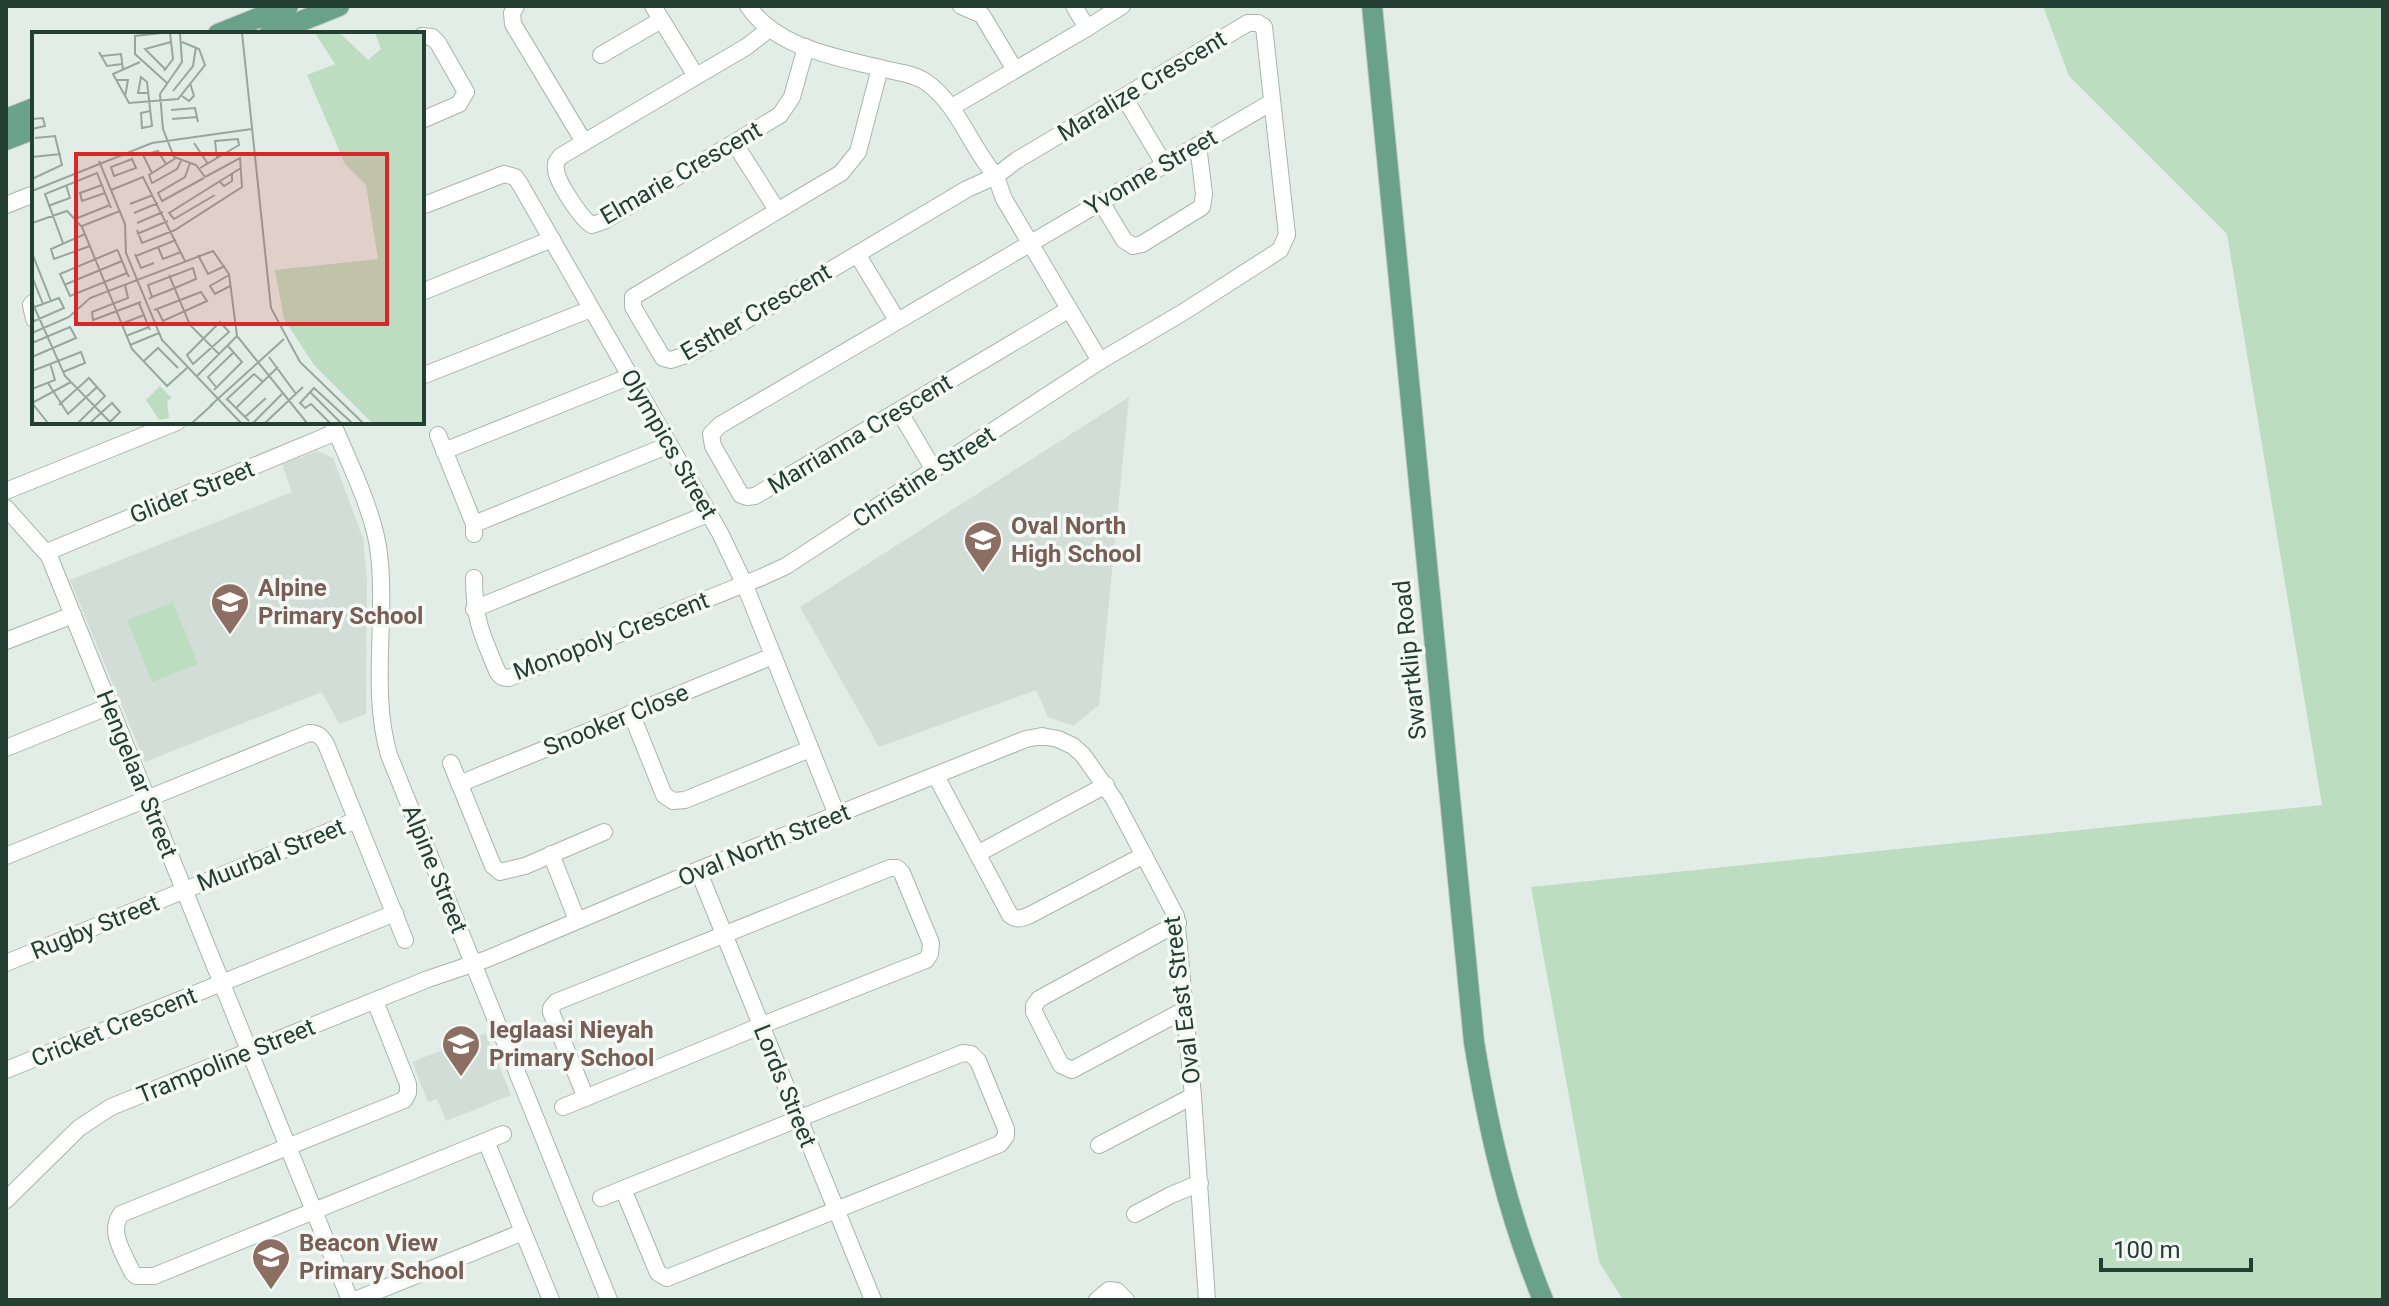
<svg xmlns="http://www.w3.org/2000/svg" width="2389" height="1306" font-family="Roboto,sans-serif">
  <rect width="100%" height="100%" fill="#e3ede7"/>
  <g fill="#d1ddd6">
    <path d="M1129 397 1099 705 1073 726 1048 717 1036 690 879 747 800 607Z"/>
    <path d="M317 451 333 458 363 538 367 578 366 714 339 724 322 692 145 762 70 580 292 492 282 464Z"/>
    <path d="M486 1033 511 1095 446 1121 437 1099 428 1102 412 1062Z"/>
  </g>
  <g fill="#bdddc0">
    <path d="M2043 6H2383V1300H1623L1599 1262 1531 887 2322 805 2227 234 2069 76Z"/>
    <path d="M173 602 198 664 152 682 127 620Z"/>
  </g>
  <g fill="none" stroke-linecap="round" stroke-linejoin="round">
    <defs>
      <g id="minor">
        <path d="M516 6 512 13 513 24 584 142"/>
        <path d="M653 6 696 76"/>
        <path d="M748 6C777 49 838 57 884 69 897 72 915 74 926 82 956 103 969 142 991 170"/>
        <path d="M961 6 982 15 1015 70"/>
        <path d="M1087 28 1122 6"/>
        <path d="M768 30 746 47 561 156C557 161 555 162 556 169 556 181 582 220 592 225L604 221 780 115 792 97 806 47"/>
        <path d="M422 36 432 37 438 43 466 92 459 104 422 120"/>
        <path d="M601 55 661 20"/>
        <path d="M880 68 858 152 841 173 633 297V307L663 358 671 360 689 354 967 189 987 180"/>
        <path d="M1124 97 1164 164"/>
        <path d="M952 107 1087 28 1074 6"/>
        <path d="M735 144 777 210"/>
        <path d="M996 177 1004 199 1100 361"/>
        <path d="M1101 202 1124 240 1133 246 1142 244 1202 207 1204 194 1198 145"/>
        <path d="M6 205 34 194"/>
        <path d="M422 206 504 174 515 177 520 184 720 533 744 583 837 815"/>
        <path d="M857 254 897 320"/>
        <path d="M422 292 552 239"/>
        <path d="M34 302 31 305 34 319"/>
        <path d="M1068 310 755 496 747 497 741 495 713 446 711 434 720 425 1272 102"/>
        <path d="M422 376 591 309"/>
        <path d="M899 411 934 470"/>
        <path d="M332 422C348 460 375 514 379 554 387 620 370 690 389 755L609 1300"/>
        <path d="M438 435 474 524V534"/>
        <path d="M444 451 631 376"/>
        <path d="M6 491 177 422"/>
        <path d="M6 508 49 556 350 1300"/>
        <path d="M474 524 669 445"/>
        <path d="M47 552 336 432"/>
        <path d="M474 578C474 620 482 635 498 673L502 677 509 678 762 577 786 566 1100 361 1182 313 1280 250 1287 235 1264 27 1258 23H1248L1017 160 996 176"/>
        <path d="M474 609 710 513"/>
        <path d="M6 641 73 615"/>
        <path d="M631 713 664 795 673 801 685 800 810 749"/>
        <path d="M6 748 110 706"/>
        <path d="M451 763 493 866 500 872 525 866 604 832"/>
        <path d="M936 776 1010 915C1017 921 1022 918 1030 915L1144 855"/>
        <path d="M459 784 773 656"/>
        <path d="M551 854 577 920"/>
        <path d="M977 854 1106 785"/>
        <path d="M6 856 309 733C318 733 321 736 326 744L405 940"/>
        <path d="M698 870 873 1300"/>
        <path d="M1178 923 1039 999 1034 1006V1012L1061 1065 1072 1070 1186 1009"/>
        <path d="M6 963 357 820"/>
        <path d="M375 1001 408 1084V1093L404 1100 121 1214C108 1232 124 1254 132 1272L136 1276H154L503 1134"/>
        <path d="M6 1070 395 913"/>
        <path d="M563 1107 724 1041 760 1026 926 960 930 954 931 943 902 873 897 868H890L556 1002 551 1008V1012L586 1098"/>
        <path d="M486 1141 551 1300"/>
        <path d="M1099 1145 1193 1096"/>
        <path d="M601 1198 623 1189 963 1053 971 1054 978 1061 1006 1129V1136L1000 1144 667 1278 658 1273 623 1189"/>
        <path d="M6 1200 79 1128 111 1107 428 979 487 959 698 870 1026 739 1042 736 1058 739 1073 746 1083 755 1114 799 1176 916 1193 1096 1207 1300"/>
        <path d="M1135 1214 1171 1195 1200 1183"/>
        <path d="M355 1300 523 1232"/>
        <path d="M1097 1300 1109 1290 1117 1291 1126 1300"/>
      </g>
      <g id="major">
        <path d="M1372 6 1474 1042C1489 1133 1508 1214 1543 1300"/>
        <path d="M218 34 288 6"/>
        <path d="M269 34 339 6"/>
        <path d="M6 119 34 108"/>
        <path d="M6 140 34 129"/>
      </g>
    </defs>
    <use href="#minor" stroke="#a6b5ad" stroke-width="18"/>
    <use href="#major" stroke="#c1c9c6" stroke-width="22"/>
    <use href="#minor" stroke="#fff" stroke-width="16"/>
    <use href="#major" stroke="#69a189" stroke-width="20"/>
  </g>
  <defs>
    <symbol id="school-pin" viewBox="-11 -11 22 30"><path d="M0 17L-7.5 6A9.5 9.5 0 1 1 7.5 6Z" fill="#8d6e63" stroke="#f4f9f6"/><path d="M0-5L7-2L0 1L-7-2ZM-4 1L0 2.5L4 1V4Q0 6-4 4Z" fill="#fff"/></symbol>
  </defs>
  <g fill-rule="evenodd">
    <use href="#school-pin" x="961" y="518" width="44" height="60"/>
    <use href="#school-pin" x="208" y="580" width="44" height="60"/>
    <use href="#school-pin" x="439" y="1022" width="44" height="60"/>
    <use href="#school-pin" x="249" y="1235" width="44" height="60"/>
  </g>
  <g text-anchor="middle" stroke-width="7" stroke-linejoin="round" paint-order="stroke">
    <g font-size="24" fill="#233e32" stroke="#f4f9f6">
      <text transform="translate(1142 86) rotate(-31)" y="8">Maralize Crescent</text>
      <text transform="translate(1151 172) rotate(-30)" y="8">Yvonne Street</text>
      <text transform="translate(681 173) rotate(-30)" y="8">Elmarie Crescent</text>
      <text transform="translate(756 312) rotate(-30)" y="8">Esther Crescent</text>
      <text transform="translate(860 434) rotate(-31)" y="8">Marrianna Crescent</text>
      <text transform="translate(669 444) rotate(60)" y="8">Olympics Street</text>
      <text transform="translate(924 477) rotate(-33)" y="8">Christine Street</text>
      <text transform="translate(192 492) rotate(-22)" y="8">Glider Street</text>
      <text transform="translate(611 636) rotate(-21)" y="8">Monopoly Crescent</text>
      <text transform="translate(1410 660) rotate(-96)" y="8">Swartklip Road</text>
      <text transform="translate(616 720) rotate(-22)" y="8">Snooker Close</text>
      <text transform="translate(137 774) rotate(68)" y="8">Hengelaar Street</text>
      <text transform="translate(764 845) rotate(-22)" y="8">Oval North Street</text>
      <text transform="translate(271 855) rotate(-22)" y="8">Muurbal Street</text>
      <text transform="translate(435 869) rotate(68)" y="8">Alpine Street</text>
      <text transform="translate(95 927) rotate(-22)" y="8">Rugby Street</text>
      <text transform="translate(1182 1000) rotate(-97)" y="8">Oval East Street</text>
      <text transform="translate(114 1027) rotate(-22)" y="8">Cricket Crescent</text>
      <text transform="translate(226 1061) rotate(-22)" y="8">Trampoline Street</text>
      <text transform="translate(785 1086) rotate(68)" y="8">Lords Street</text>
    </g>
    <g font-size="24" font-weight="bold" fill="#785e54" stroke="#f4f9f6" text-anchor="start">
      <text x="1011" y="534">Oval North<tspan x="1011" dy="28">High School</tspan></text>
      <text x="258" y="596">Alpine<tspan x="258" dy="28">Primary School</tspan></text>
      <text x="489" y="1038">Ieglaasi Nieyah<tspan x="489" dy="28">Primary School</tspan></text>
      <text x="299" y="1251">Beacon View<tspan x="299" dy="28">Primary School</tspan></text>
    </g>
  </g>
  <g transform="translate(32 32)">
    <rect width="392" height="392" fill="#e3ede7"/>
    <path d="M283 1H308L336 28 349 17 343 1H392V391H340L282 333 252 287 243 238 346 227 334 153 313 132 275 43 303 32ZM128 354 140 366 135 369 137 386 127 388 114 368Z" fill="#bdddc0"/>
    <path fill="none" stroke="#96a79f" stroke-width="2" d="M130 1 103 4V22L135 51M148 1 150 30 128 62 131 97 142 125 164 133 173 145M210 1 239 276 268 330 331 391M67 20 75 34 90 32M70 24 89 22 91 38M108 30 81 42 97 71 146 67 173 33 167 17 150 10M133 37 113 17 139 10M132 39 141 27 138 1M84 48H96L93 65M141 59 161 34 164 15M117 61H106L109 45 115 50 120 94 110 96 109 81 118 79M150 64 157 69 162 64 158 51M139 78 163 76 166 90M0 87 11 86 13 94 0 97M140 87 165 85M162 111 176 132M0 125 29 122M144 126 117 143 120 151 145 137 149 129M100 127 104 136 82 144 79 135ZM67 129 93 192 94 221 130 308 191 372M158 131 153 145 126 161 130 169 172 146M168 136 185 126 183 109 206 107 207 113 185 126M120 141 111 123 126 119 134 132M0 147 30 133 23 104 3 106M187 149 192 154 200 149V141M70 153 48 161 50 169 73 161M79 158 111 145 153 229M0 159 120 111 220 97M183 163 142 187 137 181 209 136M98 172 121 163M16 174 38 166 34 153M102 181 126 171M43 187 78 173M0 191 35 179 50 195 100 317 135 354 155 336M105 191 131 180M50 194 88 179M105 198 110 211 143 198 210 155 208 126 173 145M53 202 19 217 22 227 58 214M105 202 136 189M31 211 13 162 65 141 79 176M126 215 131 227 149 220M0 221 19 269M103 222 109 236 122 231M166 223 176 242 193 234M104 224 144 208M95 241 38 264 28 242 85 218 86 219 95 241 97 245M137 243 158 293 187 322M197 243 178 254 183 262 198 254M1 247 11 272M32 253 90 229M93 253 96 266 60 280 61 288 109 270M117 267 120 265 138 258 140 257 143 256 164 247 161 236 116 253 120 265M0 270 33 344 79 391M107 271 118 298M0 276 27 266 32 276 0 290M122 278 125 277 143 270 169 260 175 269 131 289 125 277M188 290 197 300 161 332 155 323ZM89 292 112 283M0 301 37 285 58 266 181 219 197 242 205 304 275 391M94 304 117 295M0 311 38 295 44 306 0 325M98 313 127 301M237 325 264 362M112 329 126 316 146 336M0 339 49 320 53 331 31 340M164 345 205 304M16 351 36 382 65 355M184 355 176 345 202 320M0 357 23 348 18 331M182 358 210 330 196 314M278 360 309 391M195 367 217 389M194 368 222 342 231 350M0 371 39 350M0 371 16 391M190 371 209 391M27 373 57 346 73 364 46 391M178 374 252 307M204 376 246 335M213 385 234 366M58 391 80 371 88 380 77 391M160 391 181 372M221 391 250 362M233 391 271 355M298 391 279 372 273 376 268 371 282 356 320 391"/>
    <path fill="#d62828" fill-opacity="0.15" stroke="#d62828" stroke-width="4" d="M44 122H355V292H44Z"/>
    <rect width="392" height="392" fill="none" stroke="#233e32" stroke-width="4"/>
  </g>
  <rect width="2389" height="1306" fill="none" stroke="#233e32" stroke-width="16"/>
  <path d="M2101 1258v12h150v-12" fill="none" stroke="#233e32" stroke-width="4"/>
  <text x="2113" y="1258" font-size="24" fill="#233e32" stroke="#f4f9f6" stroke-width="6" paint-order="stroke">100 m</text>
</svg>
